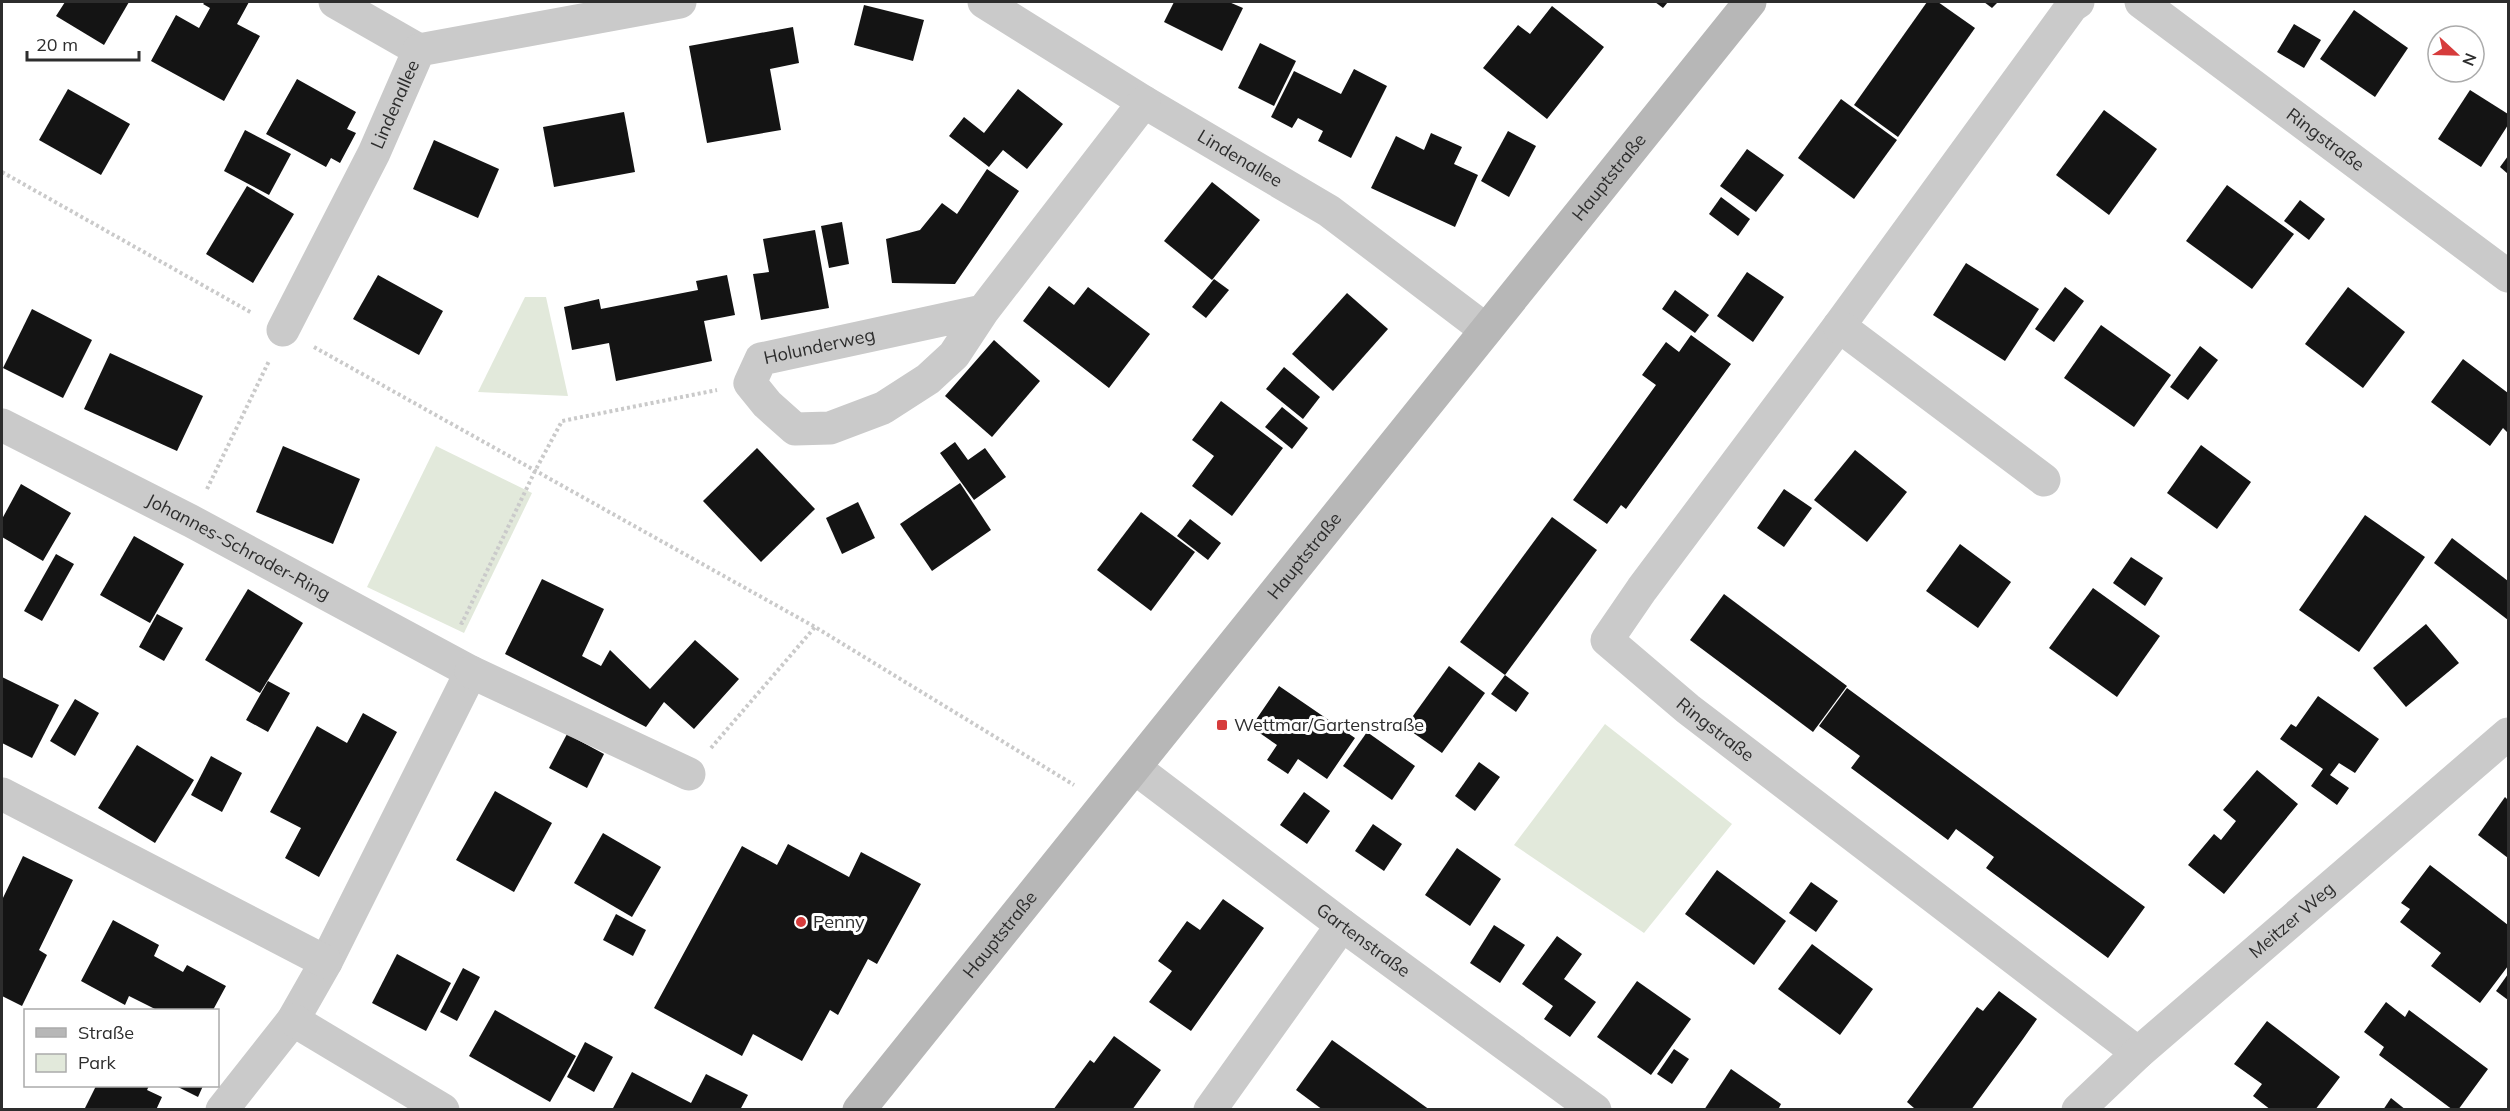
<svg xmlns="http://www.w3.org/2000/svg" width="2510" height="1111" font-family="Mulish,sans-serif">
  <rect width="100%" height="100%" fill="#fff"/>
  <g fill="#e2e9db">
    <path d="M525 297H546L568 396 478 392Z"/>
    <path d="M436 446 532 493 464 633 367 587Z"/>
    <path d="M1605 724 1732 824 1644 933 1514 845Z"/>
  </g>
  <g fill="#141414">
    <path d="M65 2H129L104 45 56 16Z"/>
    <path d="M205 2H249L237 24 260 36 224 101 151 61 176 15 199 28 210 8 203 4Z"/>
    <path d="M1174 2H1229L1243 8 1222 51 1164 22Z"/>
    <path d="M1655 2H1668L1663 8Z"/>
    <path d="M1927 2H1938L1975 28 1898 137 1854 105Z"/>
    <path d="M1984 2H1998L1992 8Z"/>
    <path d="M864 5 924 20 913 61 854 45Z"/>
    <path d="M1552 6 1604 47 1547 119 1483 68 1518 25 1530 34Z"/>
    <path d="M2354 10 2408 48 2375 97 2320 59Z"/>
    <path d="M2294 24 2321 40 2304 68 2277 52Z"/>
    <path d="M793 27 799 63 770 69 781 130 707 143 689 46Z"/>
    <path d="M1260 43 1296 61 1274 106 1238 88Z"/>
    <path d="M1354 69 1387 86 1351 158 1318 141 1323 131 1298 118 1292 128 1271 117 1294 71 1341 94Z"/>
    <path d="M297 79 356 112 347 129 356 133 340 163 331 158 326 167 266 134Z"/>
    <path d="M68 89 130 124 101 175 39 140Z"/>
    <path d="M1018 89 1063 124 1027 169 1003 150 989 167 949 136 964 117 984 133Z"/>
    <path d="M2470 90 2508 114V125L2481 167 2438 139Z"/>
    <path d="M1841 99 1897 140 1854 199 1798 158Z"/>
    <path d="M2104 110 2157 149 2109 215 2056 175Z"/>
    <path d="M624 112 635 172 554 187 543 127Z"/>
    <path d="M245 130 291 154 269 195 224 171Z"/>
    <path d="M1508 131 1536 146 1509 197 1481 181Z"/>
    <path d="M1431 133 1462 147 1454 164 1478 175 1455 227 1371 188 1396 136 1424 150Z"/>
    <path d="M434 140 499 169 478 218 413 189Z"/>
    <path d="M1747 149 1784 175 1756 212 1720 186Z"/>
    <path d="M2508 156V174L2500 167Z"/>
    <path d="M987 169 1019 191 955 284 892 283 886 239 920 230 942 203 957 214Z"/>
    <path d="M1212 182 1260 220 1212 280 1164 241Z"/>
    <path d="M2227 185 2294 234 2252 289 2186 241Z"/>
    <path d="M247 186 294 214 253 283 206 254Z"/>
    <path d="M1721 197 1750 219 1738 236 1709 214Z"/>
    <path d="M2300 200 2325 219 2309 240 2284 221Z"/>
    <path d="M842 222 849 264 829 268 821 226Z"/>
    <path d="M815 230 829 308 761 320 753 274 769 272 763 239Z"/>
    <path d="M1966 263 2039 309 2005 361 1933 315Z"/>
    <path d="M1747 272 1784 297 1753 342 1717 316Z"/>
    <path d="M378 275 443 311 419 355 353 319Z"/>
    <path d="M727 275 735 315 704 321 712 361 616 381 609 343 572 350 564 307 599 299 601 309 698 290 696 281Z"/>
    <path d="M1214 279 1229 290 1206 318 1192 307Z"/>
    <path d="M1049 286 1074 305 1088 287 1150 334 1109 388 1023 321Z"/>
    <path d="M2065 287 2084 301 2054 342 2035 329Z"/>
    <path d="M2348 287 2405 332 2363 388 2305 344Z"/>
    <path d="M1675 290 1709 315 1695 333 1662 309Z"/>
    <path d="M1347 293 1388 329 1333 391 1292 354Z"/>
    <path d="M32 309 92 340 63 398 3 368Z"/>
    <path d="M2101 325 2171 375 2134 427 2064 378Z"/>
    <path d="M1691 335 1731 364 1626 509 1621 505 1607 524 1573 500 1656 385 1642 375 1666 342 1679 352Z"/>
    <path d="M994 340 1040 381 992 437 945 396Z"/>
    <path d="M2200 346 2218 360 2188 400 2170 387Z"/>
    <path d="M110 353 203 396 177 451 84 409Z"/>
    <path d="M2463 359 2508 393V433L2503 428 2490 446 2431 402Z"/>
    <path d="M1284 367 1320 397 1303 419 1266 389Z"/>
    <path d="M1221 401 1283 448 1232 516 1192 486 1214 456 1192 440Z"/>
    <path d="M1282 407 1308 428 1292 449 1265 427Z"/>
    <path d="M955 442 968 460 985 448 1006 477 974 500 940 453Z"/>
    <path d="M2201 445 2251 482 2217 529 2167 493Z"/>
    <path d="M283 446 360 479 333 544 256 512Z"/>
    <path d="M757 448 815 509 761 562 703 501Z"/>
    <path d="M1855 450 1907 492 1867 542 1814 500Z"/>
    <path d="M960 483 991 530 932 571 900 524Z"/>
    <path d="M21 484 71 513 43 561 2 537V519Z"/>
    <path d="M1784 489 1812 508 1784 547 1757 528Z"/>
    <path d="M858 502 875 538 842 554 826 518Z"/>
    <path d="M1141 512 1195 552 1151 611 1097 570Z"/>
    <path d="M2365 515 2425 557 2359 652 2299 610Z"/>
    <path d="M1552 517 1597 550 1505 675 1460 642Z"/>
    <path d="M1190 519 1221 543 1208 560 1177 536Z"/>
    <path d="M134 536 184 564 150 623 100 595Z"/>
    <path d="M2452 538 2508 581V620L2434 563Z"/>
    <path d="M1960 544 2011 582 1978 628 1926 591Z"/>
    <path d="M56 554 74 564 42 621 24 611Z"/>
    <path d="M2131 557 2163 578 2145 606 2113 583Z"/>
    <path d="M542 579 604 609 582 656 601 666 610 650 650 689 695 640 739 679 694 729 664 702 646 727 505 654Z"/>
    <path d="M2093 588 2160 636 2117 697 2049 648Z"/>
    <path d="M248 589 303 623 260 693 205 660Z"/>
    <path d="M1724 594 1847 686 1813 732 1690 640Z"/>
    <path d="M157 614 183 628 164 661 139 647Z"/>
    <path d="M2426 624 2459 663 2406 707 2373 668Z"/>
    <path d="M1449 666 1485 693 1442 753 1405 727Z"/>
    <path d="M1505 675 1529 693 1516 712 1491 694Z"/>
    <path d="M2 677 59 705 32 758 2 743Z"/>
    <path d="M268 681 290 693 268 732 246 720Z"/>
    <path d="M1279 686 1355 738 1327 779 1298 759 1288 774 1267 760 1277 745 1251 727Z"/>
    <path d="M1847 688 2145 907 2108 958 1986 868 1994 857 1956 829 1948 840 1851 768 1860 756 1819 726Z"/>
    <path d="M2318 696 2379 739 2355 773 2339 763 2330 775 2349 788 2337 805 2311 786 2323 769 2280 739 2291 724 2296 727Z"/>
    <path d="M75 699 99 713 75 756 50 741Z"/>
    <path d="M363 713 397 732 319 877 285 858 301 828 270 812 317 726 347 743Z"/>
    <path d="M1367 732 1415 766 1392 800 1343 766Z"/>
    <path d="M567 734 604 754 587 788 549 768Z"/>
    <path d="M137 745 194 780 155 843 98 808Z"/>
    <path d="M211 756 242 773 222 812 191 795Z"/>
    <path d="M1479 762 1500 777 1475 811 1455 796Z"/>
    <path d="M2257 770 2298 804 2224 894 2188 865 2214 834 2221 840 2236 821 2223 810Z"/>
    <path d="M495 791 552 823 514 892 456 860Z"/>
    <path d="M1304 792 1330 811 1307 844 1280 825Z"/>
    <path d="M2505 797 2508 800V858L2478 835Z"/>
    <path d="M1373 824 1402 844 1384 871 1355 851Z"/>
    <path d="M603 833 661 867 632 917 574 883Z"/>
    <path d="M788 844 849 877 861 852 921 884 877 964 868 959 838 1015 830 1010 802 1061 753 1034 742 1056 654 1008 742 846 777 865Z"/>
    <path d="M1457 848 1501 879 1470 926 1425 895Z"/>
    <path d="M23 856 73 880 39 950 47 955 22 1006 2 996V900Z"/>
    <path d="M2430 865 2508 925V966L2480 1003 2431 966 2441 953 2400 922 2410 909 2401 903Z"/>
    <path d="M1717 870 1786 921 1754 965 1685 914Z"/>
    <path d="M1811 882 1838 901 1816 932 1789 913Z"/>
    <path d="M1223 899 1264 928 1191 1031 1149 1002 1172 971 1158 961 1187 921 1200 930Z"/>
    <path d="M616 914 646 930 633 956 603 940Z"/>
    <path d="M113 920 159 945 154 956 183 972 187 965 226 986 213 1010H157L129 996 125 1005 81 981Z"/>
    <path d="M1494 925 1525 945 1500 983 1470 963Z"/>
    <path d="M1557 936 1582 954 1564 979 1596 1002 1570 1037 1544 1019 1553 1006 1522 984Z"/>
    <path d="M1812 944 1873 989 1840 1035 1778 989Z"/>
    <path d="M397 954 451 983 426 1031 372 1003Z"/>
    <path d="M463 968 480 977 457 1021 440 1012Z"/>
    <path d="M2508 974V1000L2496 991Z"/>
    <path d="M1637 981 1691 1019 1651 1075 1597 1037Z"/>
    <path d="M1999 991 2037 1019 2023 1039 1971 1110H1913L1914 1108 1907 1102 1977 1007 1983 1011Z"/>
    <path d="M2386 1002 2405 1017 2409 1010 2488 1069 2458 1110H2453L2379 1055 2384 1047 2364 1032Z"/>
    <path d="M495 1010 576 1056 550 1102 469 1056Z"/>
    <path d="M2267 1021 2340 1077 2315 1110H2271L2253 1096 2262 1084 2234 1064Z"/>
    <path d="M1114 1036 1161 1070 1132 1110H1053L1090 1060 1094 1063Z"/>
    <path d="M1332 1040 1430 1110H1323L1296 1090Z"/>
    <path d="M585 1042 613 1057 594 1092 567 1077Z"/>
    <path d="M1674 1049 1689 1059 1672 1084 1657 1074Z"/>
    <path d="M1731 1069 1781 1104 1778 1110H1704Z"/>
    <path d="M632 1072 691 1103 706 1074 748 1095 740 1110H612Z"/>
    <path d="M96 1086H149L147 1090 162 1097 156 1110H84Z"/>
    <path d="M176 1086H203L198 1097Z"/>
    <path d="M2391 1098 2406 1110H2383Z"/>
  </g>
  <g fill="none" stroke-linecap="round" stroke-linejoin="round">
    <g stroke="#cacaca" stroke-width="4" stroke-dasharray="3 3" stroke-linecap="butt">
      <path d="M2 172 252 313"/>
      <path d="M314 347 815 627 1074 785"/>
      <path d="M207 489 269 361"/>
      <path d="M460 622 462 623 535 471 562 421 717 390"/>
      <path d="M711 748 815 627"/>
    </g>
    <g stroke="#cacaca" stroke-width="33">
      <path d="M335 2 419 50"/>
      <path id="s1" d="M984 2 1144 102 1329 211 1486 330"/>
      <path id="s2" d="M2078 2 2072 6 1839 326 1642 589 1607 640 1688 709 2138 1053"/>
      <path id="s3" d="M2141 2 2508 276"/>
      <path id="s4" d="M983 311 954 355 928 379 883 408 830 428 795 429 767 404 750 383 761 359 983 311 1144 102"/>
      <path d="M1839 326 2044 480"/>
      <path id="s5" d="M283 330 374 153 419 50 680 2"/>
      <path id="s6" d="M2 425 191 521 471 672 326 962 293 1020 222 1110"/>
      <path d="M471 672 689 774"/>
      <path id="s7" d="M1135 768 1342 925 1595 1110"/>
      <path d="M2 794 326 962"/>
      <path d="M293 1020 443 1110"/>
      <path d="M1210 1110 1342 925"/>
      <path id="s8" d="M2078 1110 2138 1053 2508 734"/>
    </g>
    <path stroke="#b7b7b7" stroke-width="33" id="s9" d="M859 1110 1750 2"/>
  </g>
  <g fill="#d63c3c" stroke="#fff" stroke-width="2">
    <rect x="1216" y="719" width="12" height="12" rx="3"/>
    <circle cx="801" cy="922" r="6"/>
  </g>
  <g text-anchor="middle" stroke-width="6" stroke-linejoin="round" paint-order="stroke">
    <g font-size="18" fill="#2d2d2d" stroke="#fff">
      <text dy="6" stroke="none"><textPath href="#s5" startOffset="252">Lindenallee</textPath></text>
      <text dy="6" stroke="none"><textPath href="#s3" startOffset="230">Ringstraße</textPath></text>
      <text dy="6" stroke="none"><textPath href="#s1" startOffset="300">Lindenallee</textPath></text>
      <text dy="6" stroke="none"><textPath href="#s9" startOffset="1197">Hauptstraße</textPath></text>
      <text dy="6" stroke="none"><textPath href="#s4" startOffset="384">Holunderweg</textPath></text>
      <text dy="6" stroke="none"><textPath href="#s6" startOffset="266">Johannes-Schrader-Ring</textPath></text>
      <text dy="6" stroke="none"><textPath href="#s9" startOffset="711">Hauptstraße</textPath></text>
      <text dy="6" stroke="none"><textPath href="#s2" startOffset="934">Ringstraße</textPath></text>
      <text dy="6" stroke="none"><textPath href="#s8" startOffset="286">Meitzer Weg</textPath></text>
      <text dy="6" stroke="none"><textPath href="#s9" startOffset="225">Hauptstraße</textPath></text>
      <text dy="6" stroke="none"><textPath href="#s7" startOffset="286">Gartenstraße</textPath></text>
    </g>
    <g font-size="18" fill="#2d2d2d" stroke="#fff" text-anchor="start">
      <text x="1234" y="731">Wettmar/Gartenstraße</text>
      <text x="813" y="928">Penny</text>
    </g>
  </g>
  <rect width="2510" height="1111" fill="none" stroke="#2d2d2d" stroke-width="6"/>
  <rect x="24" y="1009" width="195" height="78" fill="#ffffff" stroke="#ababab" stroke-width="1.5"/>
  <rect x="36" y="1028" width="30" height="9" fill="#b7b7b7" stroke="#ababab" stroke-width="1.5"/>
  <text x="78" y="1039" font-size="18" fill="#2d2d2d">Straße</text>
  <rect x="36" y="1054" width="30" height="18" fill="#e2e9db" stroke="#ababab" stroke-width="1.5"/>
  <text x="78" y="1069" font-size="18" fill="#2d2d2d">Park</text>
  <g transform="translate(2456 54) rotate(112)"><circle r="28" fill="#ffffff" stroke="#ababab" stroke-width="1.5"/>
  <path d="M0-4.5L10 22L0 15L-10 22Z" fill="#d63c3c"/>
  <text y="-9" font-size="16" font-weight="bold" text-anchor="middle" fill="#2d2d2d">N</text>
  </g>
  <path d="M27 51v9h112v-9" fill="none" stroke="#2d2d2d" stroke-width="3"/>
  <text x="36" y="51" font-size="18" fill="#2d2d2d" stroke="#ffffff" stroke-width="4.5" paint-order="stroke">20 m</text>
</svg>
